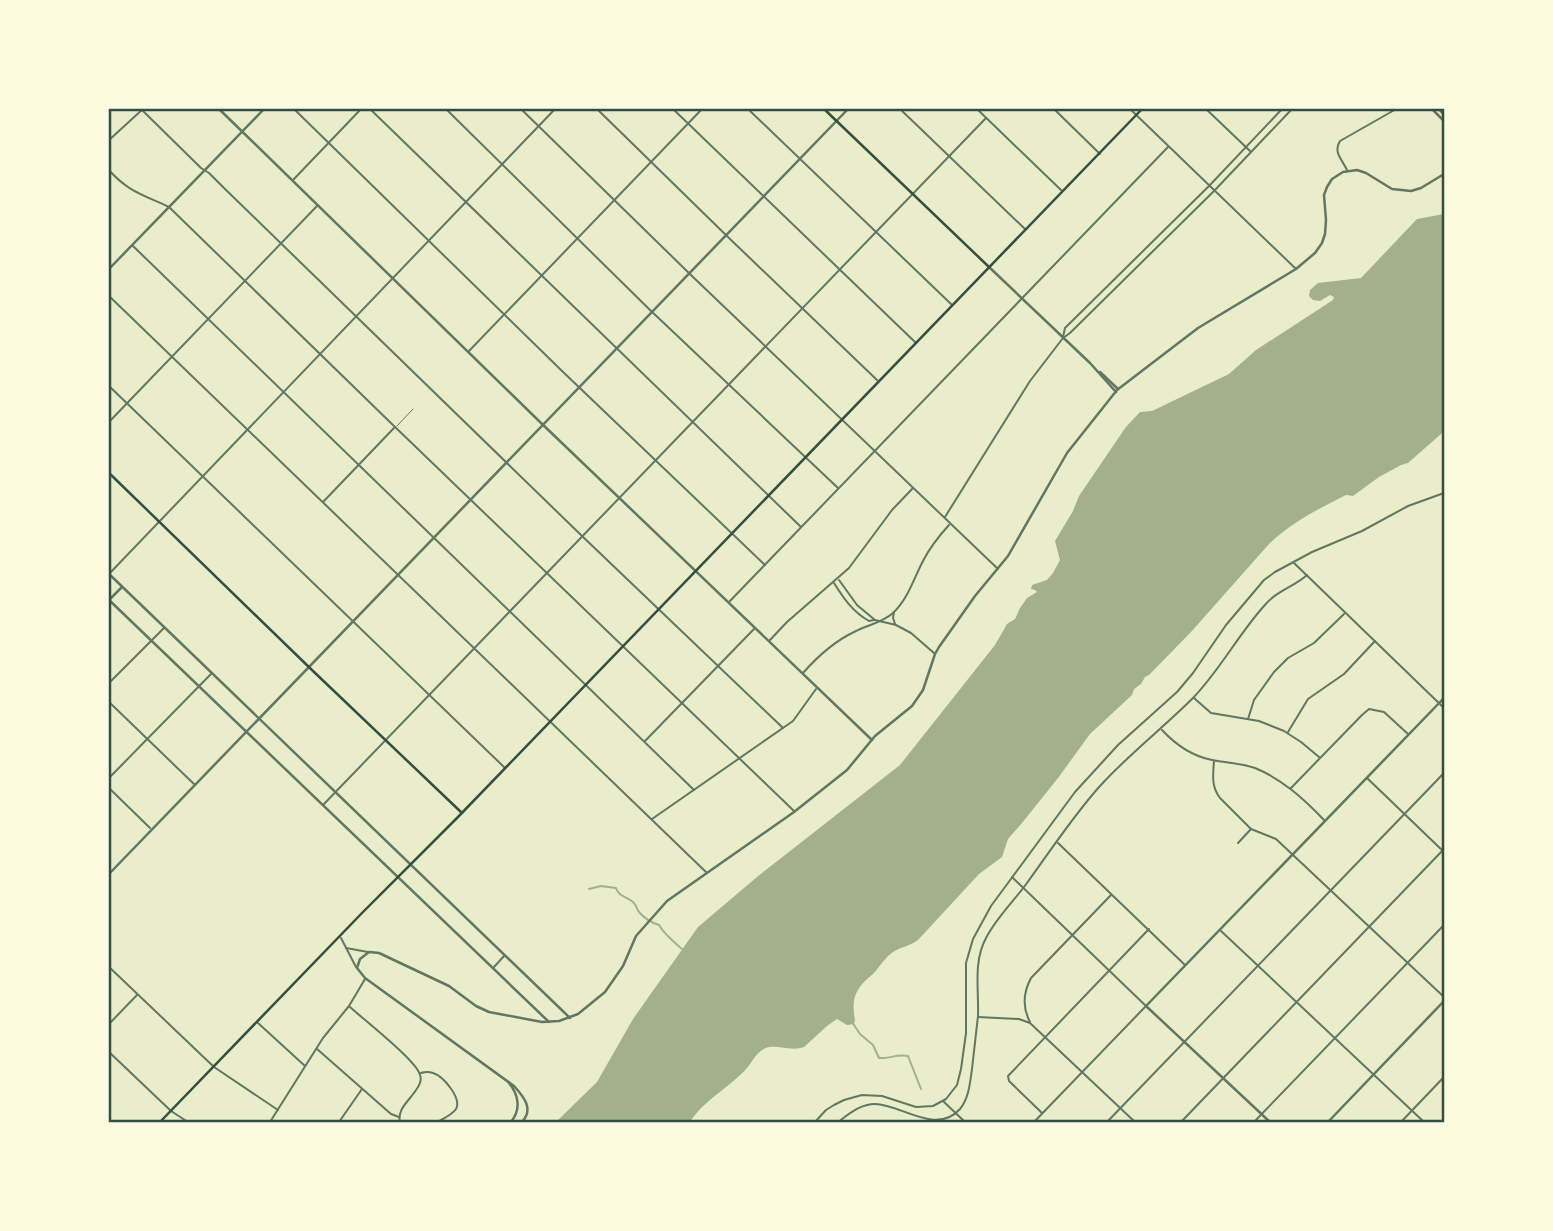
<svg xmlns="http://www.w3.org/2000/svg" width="1553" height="1231" font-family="Signika,sans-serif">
  <rect width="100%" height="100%" fill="#e9edc9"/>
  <path fill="#a3b18a" d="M1444 214V429L1441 434 1408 463 1401 465 1379 477 1353 496 1346 495C1318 509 1292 522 1269 544L1191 632 1149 675 1145 677 1141 684 1134 689 1132 695 1090 734 1058 778 1022 823 1008 839 1002 857 979 874 918 940C910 946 901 947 893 952 886 957 883 962 878 968 875 973 870 976 866 980 853 992 852 1004 855 1020L854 1024 847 1025 837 1019 827 1026 804 1047C791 1052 777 1044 766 1048 756 1052 753 1061 747 1068 729 1088 704 1100 690 1122H556L597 1082 633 1019 698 927 757 877 900 765 995 645 1007 624 1015 619 1020 608 1027 598 1037 592 1035 590 1031 589 1032 585 1047 580 1053 573 1060 560 1055 541 1073 511 1079 496 1115 443 1126 427 1140 412 1152 411 1229 374 1256 350 1333 300 1334 297 1330 295 1320 301 1313 300 1309 296 1310 290 1318 283 1361 278 1417 219Z"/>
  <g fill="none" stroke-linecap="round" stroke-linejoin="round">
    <g stroke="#a3b18a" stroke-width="2">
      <path d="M589 889 601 886 616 888C619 897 626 896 633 902 637 906 636 908 639 912 644 918 653 923 659 925 664 934 674 942 682 949"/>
      <path d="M852 1022 860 1034 873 1045 879 1058C889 1059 896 1054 908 1056L921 1089"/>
    </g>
    <path stroke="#617663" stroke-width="1" d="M397 426 413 409"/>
    <g stroke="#617663" stroke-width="2">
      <path d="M293 108 561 370 765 565"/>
      <path d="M369 108 801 527"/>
      <path d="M445 108 649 309 838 488"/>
      <path d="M520 108 693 277 998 569"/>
      <path d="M596 108 730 239 877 380"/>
      <path d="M672 108 916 343"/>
      <path d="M747 108 951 304"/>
      <path d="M899 108 1025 229"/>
      <path d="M976 108 1061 190"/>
      <path d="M1053 108 1100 154"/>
      <path d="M1129 108 1295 268"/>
      <path d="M1205 108 1250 151"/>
      <path d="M142 110 201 168 209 173 224 188 582 536 783 728"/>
      <path d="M108 141 144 108"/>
      <path d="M108 169C128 192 144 195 169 207L394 426 794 811"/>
      <path d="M1347 170C1342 159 1333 153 1340 141L1398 108"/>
      <path d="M293 180 362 108"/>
      <path d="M133 246 694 790"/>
      <path d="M108 295 707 873"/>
      <path d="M1063 337 1065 328 1209 186 1283 108"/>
      <path d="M469 351 703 108"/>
      <path d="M108 385 504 767"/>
      <path d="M108 423 317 206"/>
      <path d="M323 502 394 428"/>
      <path d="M945 517 1030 381 1063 338 1070 333 1214 191 1293 108"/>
      <path d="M1294 563 1444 708"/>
      <path d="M109 574 556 108"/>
      <path d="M839 580 857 605 875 620 896 625 911 633 934 653"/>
      <path d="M834 583C844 599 853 612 869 621L874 620"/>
      <path d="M729 602 1168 147"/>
      <path d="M894 612 893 618 895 624"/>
      <path d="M769 641 787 622 849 568 892 510 913 488"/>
      <path d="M803 673C818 656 833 642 854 632 867 625 882 623 893 613 908 599 914 578 923 561 930 547 939 536 949 525"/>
      <path d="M108 684 164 628"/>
      <path d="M1194 698 1211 713 1259 721 1284 731 1301 742 1319 757"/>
      <path d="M108 701 195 785"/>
      <path d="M1248 719 1254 700 1274 672 1288 658 1314 643 1344 614"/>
      <path d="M1162 730C1176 745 1191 756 1212 760 1226 763 1241 763 1255 768 1282 779 1304 799 1324 820"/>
      <path d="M1288 732 1308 699 1344 674 1375 641"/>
      <path d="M645 741 754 629"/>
      <path d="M1214 761C1213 775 1211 786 1220 798L1251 829 1276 839 1444 997"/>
      <path d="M1367 778 1444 852"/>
      <path d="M108 779 211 674"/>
      <path d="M108 787 150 828"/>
      <path d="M1291 788 1362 715 1369 709 1384 712 1408 734"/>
      <path d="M323 805 986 118"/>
      <path d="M652 819 793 721 816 689"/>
      <path d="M1058 843 1185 965"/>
      <path d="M1238 843 1251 829"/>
      <path d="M1012 877 1146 1006 1034 1122"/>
      <path d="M1221 931 1424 1122"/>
      <path d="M341 938 356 967"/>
      <path d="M346 948 368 952"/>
      <path d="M108 966 214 1067 278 1110"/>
      <path d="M494 967 504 956"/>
      <path d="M350 1007C363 1019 417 1061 420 1075 422 1080 419 1086 416 1090 409 1101 397 1109 400 1122"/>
      <path d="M978 1017 1019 1019 1030 1023 1135 1122"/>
      <path d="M1030 1022C1022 1007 1023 993 1031 978L1111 895"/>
      <path d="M258 1023 305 1066"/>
      <path d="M108 1025 137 995"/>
      <path d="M317 1049 391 1114 399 1117"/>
      <path d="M108 1051 171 1111 188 1122"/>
      <path d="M421 1073C427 1072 427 1071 433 1073 443 1076 462 1098 456 1109 452 1115 443 1119 437 1122"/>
      <path d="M943 1101 965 1122"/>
      <path d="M1042 1113 1009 1081 1008 1076 1149 929"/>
      <path d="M270 1122 323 1038 349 1006 365 979"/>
      <path d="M339 1122 362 1089"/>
      <path d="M815 1122 826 1110 834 1105 844 1100 862 1095 882 1096 916 1107 933 1106 946 1099 957 1085 961 1069 966 1033V963L973 939 991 906 1075 792 1118 745 1177 692 1193 673 1226 625 1264 580 1275 572 1312 552 1362 531 1408 506 1444 493"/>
      <path d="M838 1122C849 1114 860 1104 875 1104 901 1104 936 1136 960 1109 969 1098 970 1083 972 1069 974 1052 976 1034 978 1016 979 990 973 962 986 938 996 918 1014 901 1027 883 1051 850 1073 816 1100 786 1129 754 1163 728 1193 698 1220 670 1238 635 1264 606 1277 590 1294 587 1307 575"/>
      <path d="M1107 1122 1444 773"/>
      <path d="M1181 1122 1444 849"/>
      <path d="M1254 1122 1444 925"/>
      <path d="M1401 1122 1444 1077"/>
    </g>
    <g stroke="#617663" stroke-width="2.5">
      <path d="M218 108 540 422 872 740"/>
      <path d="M1431 108 1444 121"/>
      <path d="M1438 108 1444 115"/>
      <path d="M989 267 1090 363 1116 392"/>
      <path d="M108 270 265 108"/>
      <path d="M1100 372 1118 389"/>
      <path d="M108 573 570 1018"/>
      <path d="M108 599 549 1022"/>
      <path d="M110 599 122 587"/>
      <path d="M108 875 849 108"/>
      <path d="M509 1083C519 1095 521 1110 511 1122"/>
      <path d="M522 1122C534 1109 524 1097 514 1086L365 978 357 968 360 959 369 952 379 953 449 986 476 1006 489 1012 542 1022 559 1021 578 1014 605 992 623 966 636 936 667 901 794 812 847 770 875 736 912 706 923 690 935 654 939 647 975 596 1008 556 1067 453 1117 390 1198 328 1296 269 1315 253 1322 243 1325 234 1326 220 1324 195 1327 187 1332 179 1343 172 1357 170 1366 173 1392 189 1411 191 1421 188 1444 174"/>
      <path d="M1270 1122 1146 1006 1444 698"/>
      <path d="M1328 1122 1444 1001"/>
    </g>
    <g stroke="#344e41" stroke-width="2.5">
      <path d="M823 108 989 267"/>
      <path d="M108 472 313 671 462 813"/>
      <path d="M160 1122 362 913 457 818 1143 108"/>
    </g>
  </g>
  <rect width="1553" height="1231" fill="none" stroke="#fefae0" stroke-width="220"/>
  <rect x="110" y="110" width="1333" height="1011" fill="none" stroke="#344e41" stroke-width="2.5"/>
</svg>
